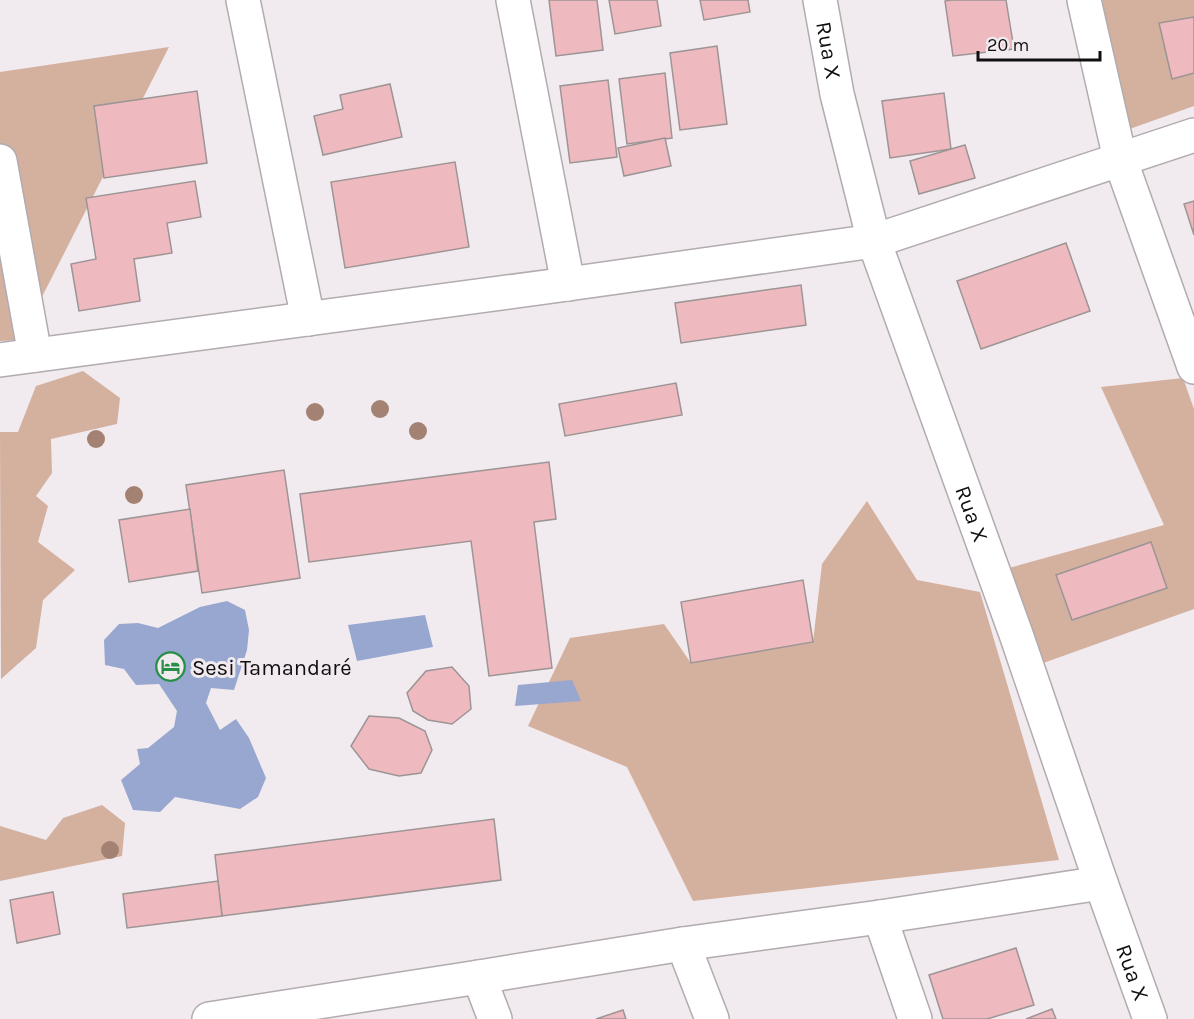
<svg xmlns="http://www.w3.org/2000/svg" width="1194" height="1019" font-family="Karla,sans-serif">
  <rect width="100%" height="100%" fill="#f1eaef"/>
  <g fill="#d4b09f">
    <path d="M1095 0H1194V106L1124 131Z"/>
    <path d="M169 47 20 340 0 341V72Z"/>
    <path d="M83 371 120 398 117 424 51 439 52 473 36 496 48 506 38 542 75 570 43 600 36 648 1 679 0 432H18L36 386Z"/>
    <path d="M1183 378 1194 409V609L1035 666 1002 570 1164 525 1101 387Z"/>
    <path d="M867 501 917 580 980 592 1059 860 693 901 627 767 528 726 570 638 664 624 691 663 813 642 822 564Z"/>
    <path d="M102 805 125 823 122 856 0 881V826L46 840 63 818Z"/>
  </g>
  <g fill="#98a7cf">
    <path d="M227 601 245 610 249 630 247 650 234 690 211 688 206 703 220 730 236 719 249 738 266 778 258 797 240 809 175 797 160 812 133 810 121 780 140 764 137 749 148 748 174 727 177 711 159 684 136 685 124 669 105 665 104 640 119 624 138 623 158 628 200 607Z"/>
    <path d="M425 615 433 647 357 661 348 625Z"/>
    <path d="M572 680 581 701 515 706 518 685Z"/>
  </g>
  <g fill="#efbabf" stroke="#9d9495" stroke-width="1.5">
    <path d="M549 0H597L603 50 556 56Z"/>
    <path d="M609 0H657L661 26 615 34Z"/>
    <path d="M700 0H748L750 12 704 20Z"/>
    <path d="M951 0H1006L1014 49 953 56 945 1Z"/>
    <path d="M1194 17V73L1172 79 1159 23Z"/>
    <path d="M717 46 727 124 680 130 670 53Z"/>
    <path d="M665 73 672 138 627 144 619 79Z"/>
    <path d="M608 80 617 157 570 163 560 86Z"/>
    <path d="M390 84 402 137 323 155 314 116 343 109 340 95Z"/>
    <path d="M197 91 207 163 104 178 94 106Z"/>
    <path d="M944 93 951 149 890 158 882 101Z"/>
    <path d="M665 138 671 166 624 176 618 148Z"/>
    <path d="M965 145 975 178 919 194 910 161Z"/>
    <path d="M455 162 469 247 345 268 331 182Z"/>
    <path d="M195 181 201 217 167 223 172 253 134 259 140 301 79 311 71 264 96 259 86 198Z"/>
    <path d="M1194 201V235L1184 204Z"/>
    <path d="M1066 243 1090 311 981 349 957 281Z"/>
    <path d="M801 285 806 325 681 343 675 303Z"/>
    <path d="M676 383 682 415 565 436 559 404Z"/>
    <path d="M549 462 556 519 534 522 552 668 489 676 471 541 309 562 300 494Z"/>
    <path d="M284 470 300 578 202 593 186 485Z"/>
    <path d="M190 509 198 571 129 582 119 520Z"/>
    <path d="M1151 542 1167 588 1072 620 1056 575Z"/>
    <path d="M803 580 813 642 691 663 681 602Z"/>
    <path d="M452 667 469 686 471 709 452 724 428 720 413 711 407 693 426 671Z"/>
    <path d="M369 716 399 718 425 731 432 750 421 773 399 776 369 769 351 746Z"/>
    <path d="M494 819 501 880 222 916 215 855Z"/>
    <path d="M218 881 222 916 127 928 123 894Z"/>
    <path d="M53 892 60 934 17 943 10 900Z"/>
    <path d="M1016 948 1034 1005 987 1019H943L929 975Z"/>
    <path d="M1052 1009 1056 1019H1026Z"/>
    <path d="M623 1010 626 1019H596Z"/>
  </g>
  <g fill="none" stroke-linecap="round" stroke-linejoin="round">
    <defs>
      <g id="minor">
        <path d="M243 0 308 319"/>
        <path d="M513 0 568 284"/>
        <path id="s1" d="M820 0 837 94 874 241 1017 637 1101 883 1150 1019"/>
        <path d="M1084 0 1120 159 1194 367"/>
        <path d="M0 161 35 355"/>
        <path d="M0 360 568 284 874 241 1194 135"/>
        <path d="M880 917 915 1019"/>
        <path d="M683 944 712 1019"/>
        <path d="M479 977 495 1019"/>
        <path d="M209 1019 479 977 683 944 880 917 1101 883"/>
      </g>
    </defs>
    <use href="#minor" stroke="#b2abaf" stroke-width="36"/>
    <use href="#minor" stroke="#fff" stroke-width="33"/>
  </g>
  <g fill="#a48273">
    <circle cx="380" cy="409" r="9"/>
    <circle cx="315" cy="412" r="9"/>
    <circle cx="418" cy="431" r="9"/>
    <circle cx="96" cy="439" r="9"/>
    <circle cx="134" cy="495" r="9"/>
    <circle cx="110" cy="850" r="9"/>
  </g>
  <defs>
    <symbol id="hotel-ring" viewBox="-11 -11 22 22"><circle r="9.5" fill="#f1eaef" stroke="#278f45" stroke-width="1.5"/><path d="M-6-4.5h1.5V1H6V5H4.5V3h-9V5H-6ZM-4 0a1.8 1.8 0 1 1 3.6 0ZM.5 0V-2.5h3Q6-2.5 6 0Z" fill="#278f45"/></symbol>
  </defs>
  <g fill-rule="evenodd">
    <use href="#hotel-ring" x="154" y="650" width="33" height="33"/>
  </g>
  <g text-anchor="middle" stroke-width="6" stroke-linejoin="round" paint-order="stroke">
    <g font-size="22" fill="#110e10" stroke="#f1eaef">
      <text dy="8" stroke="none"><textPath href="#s1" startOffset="51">Rua X</textPath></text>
      <text dy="8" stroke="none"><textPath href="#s1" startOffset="537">Rua X</textPath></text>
      <text dy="8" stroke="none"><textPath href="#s1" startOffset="1023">Rua X</textPath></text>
    </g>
    <g font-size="22" fill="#110e10" stroke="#f1eaef" text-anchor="start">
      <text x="192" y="675">Sesi Tamandaré</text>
    </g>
  </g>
  <path d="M978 51v9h122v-9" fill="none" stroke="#110e10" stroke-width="3"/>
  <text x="987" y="51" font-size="18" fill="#110e10" stroke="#f1eaef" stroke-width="4.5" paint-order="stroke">20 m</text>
</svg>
